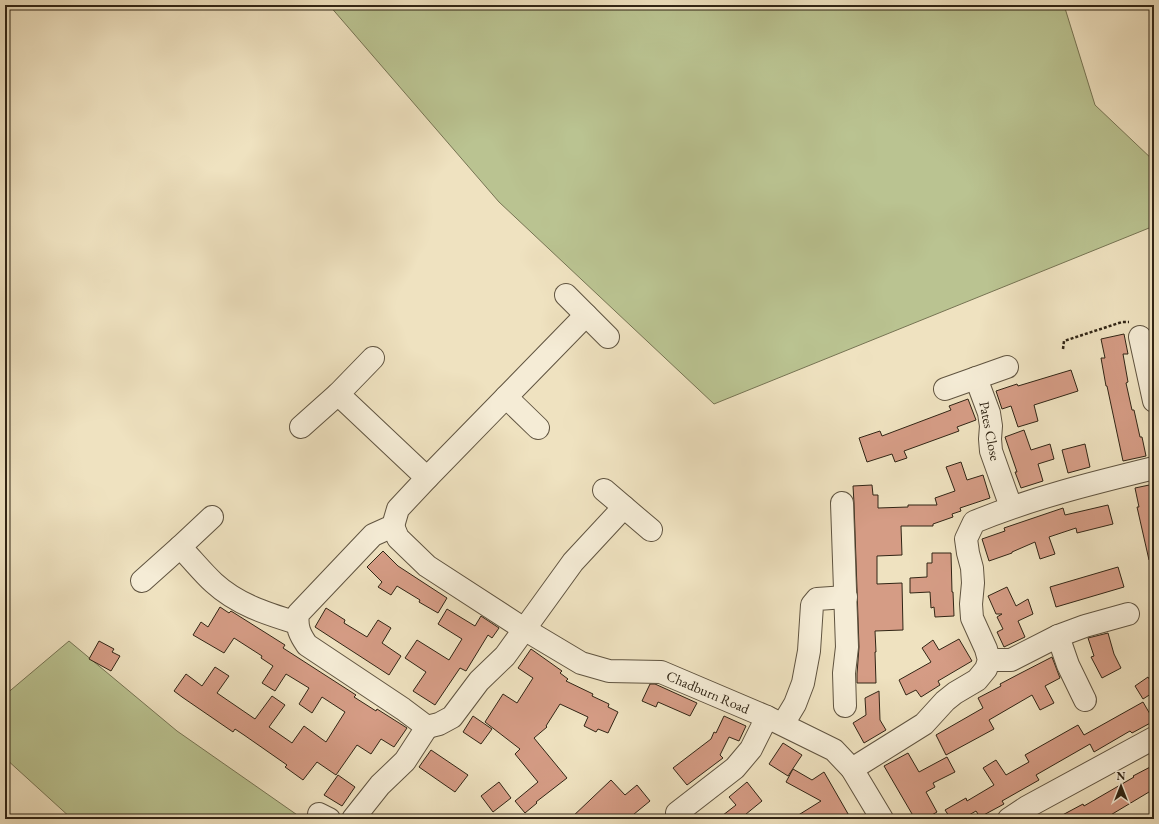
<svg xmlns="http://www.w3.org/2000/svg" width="1159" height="824" font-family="'EB Garamond',serif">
  <rect width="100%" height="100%" fill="#efe2c0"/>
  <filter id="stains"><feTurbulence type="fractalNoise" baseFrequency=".005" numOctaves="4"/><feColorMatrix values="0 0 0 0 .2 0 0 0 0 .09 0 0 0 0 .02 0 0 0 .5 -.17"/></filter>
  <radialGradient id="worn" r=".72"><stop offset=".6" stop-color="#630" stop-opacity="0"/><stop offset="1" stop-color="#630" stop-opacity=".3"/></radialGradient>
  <g fill="#bac391" stroke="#767453">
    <path d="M329 5H1064L1095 105 1154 161V226L714 404 499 202Z"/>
    <path d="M69 641 177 731 303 819H72L5 758V695Z"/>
  </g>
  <g fill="#d59c85" stroke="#312515">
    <path d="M1124 334 1128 354H1123L1128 382 1126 383 1132 410H1134L1140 437H1142L1146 456 1123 461 1107 386H1106L1101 358H1105L1101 339Z"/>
    <path d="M1071 370 1078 391 1034 405 1038 421 1018 427 1011 406 1002 409 996 391 1017 384 1018 386Z"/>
    <path d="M968 399 976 420 957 427 959 431 904 451 907 458 895 462 892 454 867 462 859 438 880 431 882 436 951 410 949 406Z"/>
    <path d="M1024 430 1031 450 1050 444 1054 459 1038 464 1043 481 1021 488 1015 472H1017L1005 437Z"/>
    <path d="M1085 444 1090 467 1068 473 1062 450Z"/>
    <path d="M961 462 967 480 983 475 990 498 960 508 961 511 952 514 953 517 933 524V526H901L902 555 877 556V584L902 583 903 630 875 631 876 652H875L876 683H857V674L859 647 854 503 853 486 872 485 873 495H878V508L908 507V505H937L935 498 955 491 946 467Z"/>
    <path d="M1154 484V559L1149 560 1137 507H1139L1135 488Z"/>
    <path d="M1108 505 1113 524 1077 533 1076 528 1049 537 1055 554 1040 559 1035 542 1012 552V553L989 561 982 539 1005 531 1004 528 1063 508 1065 515Z"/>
    <path d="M383 551 398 566 447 598 438 613 419 602 420 600 397 586 391 595 378 587 382 582 367 567Z"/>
    <path d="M932 553H951L952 592H953L954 616 935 617 934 607 931 608 930 592 910 593V578L927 577V563H932Z"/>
    <path d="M1118 567 1124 587 1056 607 1050 587Z"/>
    <path d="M1007 587 1016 606 1028 599 1033 614 1018 621 1025 637 1004 647 997 632 1003 629 997 617 1002 614H996L988 596Z"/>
    <path d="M220 607 229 613 231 611 285 645 283 648 356 695 354 697 376 711 377 709 407 728 394 747 381 739 371 754 357 745 336 775 317 762 303 780 285 767 287 765 244 735 235 729 233 732 182 697 174 691 186 674 202 686 215 667 229 676 217 693 255 719 272 696 285 705 269 727 292 743 304 726 326 742 345 712 322 697 312 713 299 704 309 688 286 674 275 691 262 683 273 666 261 658 262 656 234 638 224 653 193 635 201 622 208 627Z"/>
    <path d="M326 608 345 620 344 623 367 637 378 620 391 628 382 643 401 656 389 675 315 627Z"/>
    <path d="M447 609 475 626 481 616 499 628 492 638 488 635 466 671 460 668 435 705 413 691 426 672 405 658 417 640 449 660 462 639 438 624Z"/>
    <path d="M1108 633 1114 654 1121 668 1102 678 1091 657 1094 656 1088 638Z"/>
    <path d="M959 639 972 661 938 681 940 685 921 697 916 690 906 695 899 680 931 662 922 648 933 640 939 650Z"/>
    <path d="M99 641 114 649 112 652 120 656 111 671 89 659Z"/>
    <path d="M531 649 562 671 560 673 568 679 566 681 593 694 592 696 609 704 608 707 618 712 608 733 598 729 596 732 584 726 588 717 560 704 546 726 547 727 534 738 567 778 536 802 537 803 525 813 515 801 538 782 515 754 520 749 485 722 503 694 517 703 533 678 518 668Z"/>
    <path d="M1052 657 1060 678 1045 686 1054 703 1040 710 1032 695 989 720 994 729 946 755 936 735 983 708 978 698 1001 686 1000 684 1019 674Z"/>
    <path d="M1148 677 1154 687V692L1143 699 1135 686Z"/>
    <path d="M650 684H655L697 703 690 716 658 702 656 707 642 701Z"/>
    <path d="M879 691 880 720 886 730 864 743 853 723 866 715 865 698Z"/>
    <path d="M1143 702 1154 721 1132 733 1130 731 1094 752 1090 744 1036 775 1039 780 1002 801 1004 804 980 817 976 811 962 819H951L945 810 966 798 967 801 994 785 983 768 996 760 1006 775 1029 762 1025 755 1078 725 1084 735Z"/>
    <path d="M473 716 492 729 481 744 463 732Z"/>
    <path d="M724 716 746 726 739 741 729 737 720 755 723 758 687 785 673 768 711 739 714 732 716 733Z"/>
    <path d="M783 743 802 755 788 776 769 764Z"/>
    <path d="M431 750 468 775 455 792 419 767Z"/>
    <path d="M908 753 919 772 947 757 955 772 933 783 935 787 926 792 937 812 925 819H915L884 766Z"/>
    <path d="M1154 765V789L1104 819H1055L1083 804 1084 806 1134 777 1133 776Z"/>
    <path d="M793 769 812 780 824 772 851 819H792L821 801 786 782Z"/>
    <path d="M338 775 355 787 342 806 324 795Z"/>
    <path d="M611 780 625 795 637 785 650 801 628 819H570Z"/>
    <path d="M499 782 511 798 493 812 481 796Z"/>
    <path d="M747 782 762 801 740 819H718L736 805 729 797Z"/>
  </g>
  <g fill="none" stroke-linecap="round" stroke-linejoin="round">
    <defs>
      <g id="minor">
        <path d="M566 295 608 337"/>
        <path d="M586 315 427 478 398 509 393 526 373 535 298 614C296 627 300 635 307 645L403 709 427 727 439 724 452 717 479 681 505 656 573 562 624 507"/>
        <path d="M1140 337 1154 401"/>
        <path d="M976 378 989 413 991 426 990 439 991 451 1011 507"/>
        <path d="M945 389 1007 367"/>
        <path d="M338 394 427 478"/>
        <path d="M506 397 538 428"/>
        <path d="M301 427 338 394 373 358"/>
        <path d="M604 490 651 530"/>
        <path d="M842 503 847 647 844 673 845 706"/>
        <path d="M393 526 398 538 427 566 524 629 581 663 609 671 661 672 767 717 834 750 852 769 882 819"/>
        <path d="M180 547C192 559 202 572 214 583 238 605 268 614 297 623"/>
        <path d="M142 581 180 547 212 517"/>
        <path d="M1058 636 1068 665 1085 700"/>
        <path d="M989 660H1011L1058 636 1085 626 1128 614"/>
        <path d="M783 724 795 704 803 683 809 651 812 605 817 599 846 597"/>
        <path d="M852 769 924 724 945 701 955 693 977 680 986 669 989 660 986 649 972 618 971 604 973 583 972 568 968 553 966 539 974 522C1032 498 1093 483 1154 468"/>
        <path d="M677 813 735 768 751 749 767 717"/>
        <path d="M319 814 329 819"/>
        <path d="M353 819 380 785 405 761 427 727"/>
        <path d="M1009 819 1027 807 1154 738"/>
      </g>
    </defs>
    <use href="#minor" stroke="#605440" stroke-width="24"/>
    <path stroke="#312515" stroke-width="2.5" stroke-dasharray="3 2" stroke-linecap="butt" d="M1063 349 1064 341 1122 322H1129"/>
    <use href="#minor" stroke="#f5ecd6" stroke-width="22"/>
  </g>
  <g text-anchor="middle" stroke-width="3" stroke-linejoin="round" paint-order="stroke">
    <g font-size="14" fill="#312515" stroke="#f5ecd6">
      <text transform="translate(990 431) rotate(79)" y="5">Pates Close</text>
      <text transform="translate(708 692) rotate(23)" y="5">Chadburn Road</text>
    </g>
  </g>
  <rect width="1159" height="824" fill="none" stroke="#efe2c0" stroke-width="20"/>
  <rect x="6" y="6" width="1147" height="812" fill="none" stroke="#312515" stroke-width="2"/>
  <rect x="10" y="10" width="1139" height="804" fill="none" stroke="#312515"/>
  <g transform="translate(1121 786)" stroke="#f5ecd6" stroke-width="3" paint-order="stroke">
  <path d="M0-3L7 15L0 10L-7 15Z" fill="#312515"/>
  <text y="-6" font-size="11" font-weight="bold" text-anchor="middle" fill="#312515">N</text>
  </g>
  <rect width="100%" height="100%" filter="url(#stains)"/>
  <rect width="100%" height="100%" fill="url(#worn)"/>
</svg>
